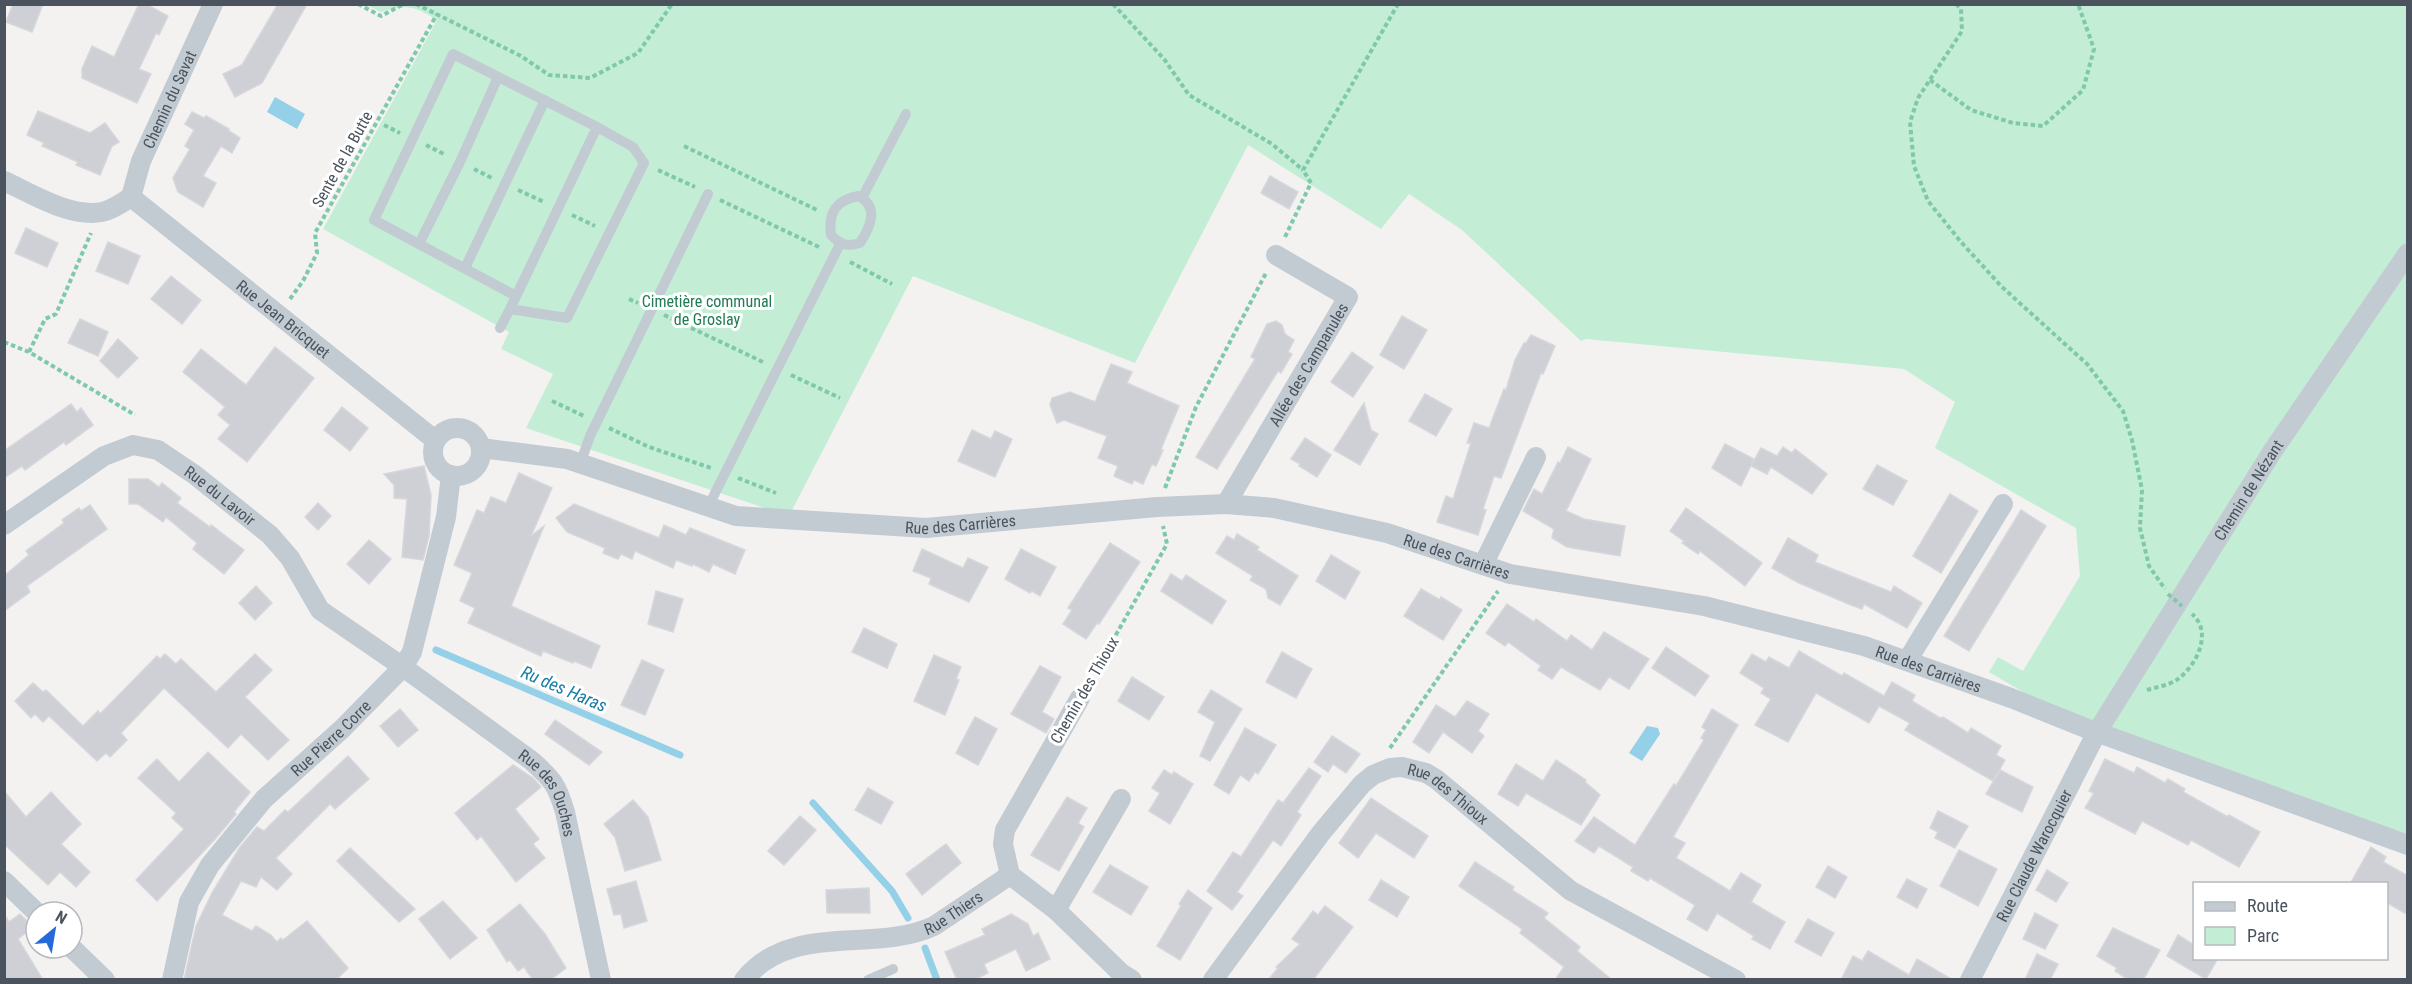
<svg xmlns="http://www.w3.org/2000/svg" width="2412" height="984" font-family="'Roboto Condensed',sans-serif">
  <rect width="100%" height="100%" fill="#f3f2f1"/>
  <path fill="#c4edd6" d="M367 5H2407V834L2074 722 1989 672 1998 657 2023 671 2080 576 2076 528 1935 448 1955 402 1904 369 1586 339 1581 341 1462 230 1409 194 1381 229 1248 145 1135 363 913 276 789 516 526 428 553 374 501 349 509 332 323 229 437 20C414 6 407 4 381 12Z"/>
  <g fill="#94d0e7">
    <path d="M275 97 305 114 297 129 267 112Z"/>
    <path d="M1647 726 1658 728 1660 734 1642 761 1629 753Z"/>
  </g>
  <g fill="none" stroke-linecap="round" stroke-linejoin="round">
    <g stroke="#94d0e7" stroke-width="7">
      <path d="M436 650 680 755"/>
      <path d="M813 803 892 891 908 918"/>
      <path d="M925 948 937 980"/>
    </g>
  </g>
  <g fill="#cfd0d5" stroke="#d6d7dc" stroke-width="1.5">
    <path d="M13 4H43L32 32 6 22Z"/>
    <path d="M139 4H146L168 16 159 35 156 33 139 69 151 74 137 103 82 78V69L92 46 114 57Z"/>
    <path d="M278 4H307L262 83 235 97 223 74 242 65Z"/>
    <path d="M38 111 90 133 105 123 119 142 112 146 100 175 76 165 78 162 42 146 44 143 27 135Z"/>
    <path d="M192 112 204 118 206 116 229 129V131L240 138 232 153 221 146 203 176 216 183 203 207 178 192 173 178 190 149 185 146 194 130 185 124Z"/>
    <path d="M1270 176 1298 192 1289 209 1261 193Z"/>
    <path d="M26 228 58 243 47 267 15 253Z"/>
    <path d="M108 242 140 256 128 284 96 271Z"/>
    <path d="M171 276 201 300 182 324 151 299Z"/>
    <path d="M1402 316 1427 330 1404 369 1380 355Z"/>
    <path d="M80 319 108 332 98 356 68 343Z"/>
    <path d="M1276 321 1282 325 1285 334 1294 340 1288 352 1292 354 1281 373 1278 371 1217 469 1196 457 1255 359 1251 357 1267 324Z"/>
    <path d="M1531 335 1555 346 1543 374 1541 373 1501 478 1494 476 1483 509 1486 510 1478 535 1437 522 1446 496 1453 499 1471 443H1467L1474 423 1489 428 1504 389 1506 390 1515 360 1524 343H1526Z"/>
    <path d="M118 339 138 358 118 378 100 361Z"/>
    <path d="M275 347 314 378 247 462 218 439 230 425 218 415 225 407 183 372 201 349 246 385Z"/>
    <path d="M1352 352 1373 367 1353 397 1331 382Z"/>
    <path d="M1111 364 1132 372 1127 383 1179 406 1161 449 1163 450 1156 466 1152 464 1143 484 1134 480 1132 484 1114 476 1118 466 1098 458 1107 436 1064 420 1057 423 1050 405 1052 398 1070 392 1095 402Z"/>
    <path d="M1425 394 1452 409 1436 436 1409 421Z"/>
    <path d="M1364 403 1371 430 1378 434 1360 465 1334 450Z"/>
    <path d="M71 404 77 412 81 408 93 425 66 445 64 442 25 470 22 466 4 478V451Z"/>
    <path d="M342 407 368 428 350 451 324 430Z"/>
    <path d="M972 430 991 439 995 431 1012 439 995 477 958 461Z"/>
    <path d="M1305 438 1331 455 1317 477 1299 466 1300 464 1291 459Z"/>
    <path d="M1725 444 1754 459 1741 486 1712 468Z"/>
    <path d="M1568 447 1591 459 1566 511 1584 519 1625 526 1620 556 1567 547 1552 538 1554 529 1523 511 1534 489 1542 494 1558 462 1560 463Z"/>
    <path d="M1783 447 1792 453 1795 449 1827 474 1812 494 1771 467 1767 474 1751 466 1761 448 1777 456Z"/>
    <path d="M1877 465 1907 481 1893 505 1863 489Z"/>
    <path d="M424 466 431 495 429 536 423 560 402 557 407 499 394 498V485L384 474Z"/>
    <path d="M519 473 552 488 531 536 544 526 511 606 600 646 591 668 574 661 573 663 543 651 541 656 468 623 475 608 460 601 472 573 454 565 477 510 484 513 491 497 506 503Z"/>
    <path d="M129 479H148L159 487 162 483 181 498 177 503 210 527 211 525 244 550 224 574 193 549 197 543 166 517 163 522 138 504H129Z"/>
    <path d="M1950 494 1978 511 1941 573 1913 556Z"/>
    <path d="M318 503 331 516 318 530 305 517Z"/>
    <path d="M574 504 659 538 664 525 686 535 690 528 745 550 735 574 713 564 709 572 693 564 692 566 676 560 673 568 635 551 632 559 621 554 618 559 603 553 605 548 567 532 556 518Z"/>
    <path d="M90 505 107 529 27 586 30 592 4 611V576L29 555 26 551 64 523 62 520 79 508 81 511Z"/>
    <path d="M1686 508 1762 563 1745 586 1700 551 1698 554 1682 543 1684 541 1670 531Z"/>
    <path d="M2021 510 2046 526 1969 651 1944 636Z"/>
    <path d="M1237 534 1259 547 1257 550 1298 576 1280 605 1268 598 1266 589 1250 580 1253 576 1216 553 1227 536 1234 540Z"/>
    <path d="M1788 538 1818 555 1815 562 1891 592 1894 586 1922 603 1907 628 1864 604 1862 609 1851 605 1799 583 1772 568Z"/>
    <path d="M369 540 391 559 369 584 347 564Z"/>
    <path d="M1110 543 1140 562 1099 624 1097 623 1086 639 1063 624 1072 610 1068 608Z"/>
    <path d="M922 549 963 568 968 558 988 567 969 602 929 584 931 578 913 571Z"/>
    <path d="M1021 549 1056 567 1040 596 1032 591 1030 593 1005 579Z"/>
    <path d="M1331 555 1360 572 1345 599 1316 581Z"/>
    <path d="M1171 574 1182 581 1186 575 1226 601 1212 624 1161 591Z"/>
    <path d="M256 586 272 603 255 620 239 603Z"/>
    <path d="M1421 589 1440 600 1441 597 1462 610 1443 640 1404 616Z"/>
    <path d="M656 591 683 599 673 632 648 624Z"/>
    <path d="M1507 604 1534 622 1536 619 1567 641 1571 635 1592 650 1604 632 1649 659 1629 689 1609 677 1600 690 1561 667 1552 679 1538 670 1541 666 1508 642 1505 646 1486 633Z"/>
    <path d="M864 628 897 644 887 668 852 652Z"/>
    <path d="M1666 647 1709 676 1695 696 1652 668Z"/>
    <path d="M1799 651 1842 676 1844 673 1884 696 1892 682 1915 695 1912 701 1940 718 1943 717 1968 733 1971 728 2001 746 1996 755 2005 760 1993 781 1905 730 1910 723 1879 706 1869 723 1816 693 1788 742 1755 725 1771 699 1761 693 1764 688 1740 673 1752 654 1766 662 1769 657 1789 668Z"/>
    <path d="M1282 652 1312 669 1296 698 1266 682Z"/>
    <path d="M165 654 176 664 181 659 216 692 255 654 272 670 245 697 289 740 268 760 241 734 228 748 164 688 121 733 127 740 110 757 106 753 97 761 49 716 43 722 35 714 31 718 15 701 33 683 43 692 46 690 83 726 98 711 100 714 157 656 160 659Z"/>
    <path d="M934 655 961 667 956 679 959 680 945 715 914 701Z"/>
    <path d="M642 660 664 670 645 715 621 705Z"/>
    <path d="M1040 666 1061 677 1042 712 1054 719 1046 733 1011 714Z"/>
    <path d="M1132 677 1164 697 1149 720 1118 701Z"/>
    <path d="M1211 690 1242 709 1210 761 1200 756 1215 722 1198 712Z"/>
    <path d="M1467 701 1489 714 1478 731 1484 736 1472 753 1443 732 1429 753 1413 742 1436 705 1455 717Z"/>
    <path d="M400 709 418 730 398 747 380 726Z"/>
    <path d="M1712 709 1738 725 1673 837 1685 843 1676 858 1730 891 1741 873 1761 885 1751 902 1785 922 1770 949 1752 939 1754 936 1717 913 1707 931 1687 919 1695 905 1650 878 1648 881 1638 875 1631 871 1633 867 1599 846 1594 853 1575 841 1594 817 1635 845 1674 784 1676 786 1704 740 1701 738 1706 730 1702 727Z"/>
    <path d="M975 717 997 729 978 765 956 753Z"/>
    <path d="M555 720 602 752 589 765 545 734Z"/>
    <path d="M1245 728 1276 745 1258 774 1255 772 1249 781 1240 775 1229 794 1214 785Z"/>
    <path d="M1332 736 1360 754 1346 773 1333 764 1328 772 1314 762Z"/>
    <path d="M208 752 250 792 234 812 236 814 216 838 157 901 136 880 184 829 172 818 176 813 138 778 157 759 179 782Z"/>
    <path d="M348 756 369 779 335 809 330 804 276 858 292 874 277 890 261 877 256 887 241 881 222 915 252 931 256 926 271 935 277 942 281 938 283 940 307 921 348 968 336 980H184L196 926 213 891 240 847 257 827 264 831 285 810 288 812Z"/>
    <path d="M2105 759 2134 773 2137 767 2165 783 2168 779 2185 789 2183 792 2228 817 2229 815 2260 832 2239 867 2191 840 2188 845 2142 821 2135 834 2085 808 2094 793 2089 791Z"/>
    <path d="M1556 760 1586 780 1585 782 1600 795 1581 825 1526 793 1518 806 1498 794 1516 764 1543 781Z"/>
    <path d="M513 765 533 778 541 787 515 809 539 839 533 844 545 858 516 882 481 836 477 840 455 813Z"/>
    <path d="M1309 768 1321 776 1297 812 1301 815 1281 846 1273 840 1237 892 1243 896 1232 910 1207 891 1233 852 1241 857 1278 800 1283 803Z"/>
    <path d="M1164 770 1172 775 1174 772 1193 784 1170 824 1149 811 1160 793 1152 788Z"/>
    <path d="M2000 770 2033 787 2022 812 1986 794Z"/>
    <path d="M868 788 893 802 881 824 855 810Z"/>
    <path d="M4 791 26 817 51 792 81 824 61 844 90 872 76 887 60 872 48 885 4 844Z"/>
    <path d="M1067 797 1087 808 1078 823 1084 827 1059 871 1031 855Z"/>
    <path d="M1371 798 1428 836 1414 858 1376 833 1358 858 1339 843Z"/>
    <path d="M633 800 648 817 661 860 625 871 615 837 604 824Z"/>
    <path d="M1938 811 1968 826 1955 848 1935 838 1938 832 1930 828Z"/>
    <path d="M800 816 816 830 784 865 768 851Z"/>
    <path d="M946 844 961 863 922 895 906 874Z"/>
    <path d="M2371 847 2386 857 2383 862 2408 876V915L2386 902V884H2350Z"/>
    <path d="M350 848 384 880 415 909 399 922 337 861Z"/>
    <path d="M1959 850 1997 869 1978 906 1940 886Z"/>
    <path d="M1475 862 1514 887 1512 890 1548 913 1544 918 1580 947 1577 951 1612 980H1555L1564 967 1520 933 1522 929 1459 886Z"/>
    <path d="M1110 865 1148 887 1131 915 1093 892Z"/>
    <path d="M1828 866 1847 877 1835 898 1816 887Z"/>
    <path d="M2047 870 2068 883 2056 902 2036 890Z"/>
    <path d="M1907 879 1927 889 1917 908 1897 897Z"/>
    <path d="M1381 880 1409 897 1397 917 1369 900Z"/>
    <path d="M636 881 647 921 624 928 621 914 614 915 607 889Z"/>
    <path d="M869 888 870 913H827L826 890Z"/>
    <path d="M1188 890 1212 908 1180 960 1157 946 1181 906 1179 904Z"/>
    <path d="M443 901 477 938 450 959 419 919Z"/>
    <path d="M520 904 545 934 566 968 550 980H533L524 967 518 971 510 960 507 962 487 930Z"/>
    <path d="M1325 906 1353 927 1313 980H1268L1278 968 1276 967 1300 944 1292 939 1313 911 1318 915Z"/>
    <path d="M2035 913 2058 925 2045 949 2023 939Z"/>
    <path d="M4 914 9 922 20 914 33 927 18 939 43 980H4Z"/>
    <path d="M1011 914 1028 924 1033 936 1038 933 1050 959 1026 971 1016 949 984 964 988 973 974 980H957L945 952 985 935 982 929Z"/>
    <path d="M1808 919 1834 933 1821 956 1795 942Z"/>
    <path d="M2113 928 2160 950 2143 980H2129L2115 971 2117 968 2097 956Z"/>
    <path d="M2178 935 2194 945V958H2218L2206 979 2167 956Z"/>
    <path d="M1868 951 1909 975 1917 959 1953 980H1841L1853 956 1862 961Z"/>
    <path d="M2037 954 2058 964 2050 980H2025Z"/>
  </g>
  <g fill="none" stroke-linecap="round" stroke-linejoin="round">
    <g stroke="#7ec9a9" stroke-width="4" stroke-dasharray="4.5 3" stroke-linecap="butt">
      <path d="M358 4 381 16 404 4"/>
      <path d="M416 4 521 56 549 75 590 78 638 53 672 4"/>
      <path d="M1113 4 1164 59 1189 95 1272 144 1303 170"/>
      <path d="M1956 4 1961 9 1962 31 1918 98 1910 122 1914 166 1928 201 1961 242 2002 287 2087 364 2123 411 2132 440 2142 490 2140 528 2149 566 2165 589"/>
      <path d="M1930 80 1971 110 2013 123 2043 126 2083 90 2094 49 2078 4"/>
      <path d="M384 125 400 133"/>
      <path d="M426 145 446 155"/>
      <path d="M684 146 817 210"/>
      <path d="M474 169 492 178"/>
      <path d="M658 170 695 187"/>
      <path d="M518 190 544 202"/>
      <path d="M720 200 819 247"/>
      <path d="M572 215 595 226"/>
      <path d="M1285 237 1311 183 1303 170 1398 4"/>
      <path d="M850 262 892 284"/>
      <path d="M290 299 303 281 317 253 315 233 437 14"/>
      <path d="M629 299 638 303"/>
      <path d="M664 315 763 362"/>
      <path d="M4 342 29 352 135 415"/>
      <path d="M29 352 45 319 56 314 91 233"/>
      <path d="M791 375 840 398"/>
      <path d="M552 401 584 416"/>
      <path d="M609 428 649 447 711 468"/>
      <path d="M738 478 776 493"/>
      <path d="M1165 488 1196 407 1266 273"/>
      <path d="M1090 681 1167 544 1163 526"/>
      <path d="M2147 690C2156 687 2170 685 2178 679 2197 665 2213 632 2192 614"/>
      <path d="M1390 748 1498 591"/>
    </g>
    <g stroke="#c3cbd2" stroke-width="10">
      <path d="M858 196C880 206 870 228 860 243 847 247 841 245 831 235 828 213 836 200 858 196Z"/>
      <path d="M862 198 906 114"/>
      <path d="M419 244 460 162 498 77"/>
      <path d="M465 268 545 100"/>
      <path d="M510 309 567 318 644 163 633 147 597 127"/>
      <path d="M500 328 510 309 597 127 453 54 374 220 516 296"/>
      <path d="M580 464 590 436 708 194"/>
      <path d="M708 507 840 244"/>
      <path d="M868 980 893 969"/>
    </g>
    <g stroke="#c3cbd2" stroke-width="20">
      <path d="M4 181C33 194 70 218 102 212 112 210 122 203 131 197"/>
      <path id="s1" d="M131 197 435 440"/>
      <path id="s2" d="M131 197 141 161 213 4"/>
      <circle cx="457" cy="452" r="24"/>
      <path id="s3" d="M481 448 567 459 736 516 926 528 1157 507 1226 504 1274 508 1387 533 1510 574 1704 606 1864 646 2011 698 2088 729 2408 845"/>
      <path id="s4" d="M1226 504 1348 297 1276 255"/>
      <path id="s5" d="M4 525 104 456 133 445 158 450 195 475 270 535 290 558 320 610 403 667 532 761C553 780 557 785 565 812L601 980"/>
      <path d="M1483 565 1536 457"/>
      <path d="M1907 661 2003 504"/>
      <path d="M1010 875 1003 844 1005 830 1080 698"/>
      <path d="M4 881 36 912"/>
      <path d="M1056 910 1121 799"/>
      <path d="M72 948 105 980"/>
      <path id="s6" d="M172 980 189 902 210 865 264 799 342 729 403 667 412 652 446 517 451 475"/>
      <path id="s7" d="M744 980C791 921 874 954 934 926L1010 875 1056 910 1121 973 1132 980"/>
      <path id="s8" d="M1213 980 1321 833 1362 784 1373 775 1390 768 1402 767 1426 773 1436 779 1571 891 1736 980"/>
      <path id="s9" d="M1970 980 2097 732 2272 452 2408 253"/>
    </g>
    <path stroke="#7ec9a9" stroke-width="4" stroke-dasharray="4.5 3" stroke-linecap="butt" d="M2168 594 2182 606"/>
  </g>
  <g text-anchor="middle" stroke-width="6" stroke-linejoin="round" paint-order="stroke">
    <g font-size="16" fill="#4a535e" stroke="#fff">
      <text dy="6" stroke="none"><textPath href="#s2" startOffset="105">Chemin du Savat</textPath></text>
      <text transform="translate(342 159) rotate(-61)" y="6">Sente de la Butte</text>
      <text dy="6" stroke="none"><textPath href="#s1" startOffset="195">Rue Jean Bricquet</textPath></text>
      <text dy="6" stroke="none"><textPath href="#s4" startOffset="162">Allée des Campanules</textPath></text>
      <text dy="6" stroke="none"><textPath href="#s9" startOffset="564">Chemin de Nézant</textPath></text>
      <text dy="6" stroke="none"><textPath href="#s5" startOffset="255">Rue du Lavoir</textPath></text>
      <text dy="6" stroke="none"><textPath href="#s3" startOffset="490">Rue des Carrières</textPath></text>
      <text dy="6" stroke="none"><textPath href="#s3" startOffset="994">Rue des Carrières</textPath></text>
      <text dy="6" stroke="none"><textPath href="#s3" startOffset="1480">Rue des Carrières</textPath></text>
      <text transform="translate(1084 690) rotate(-60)" y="6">Chemin des Thioux</text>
      <text dy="6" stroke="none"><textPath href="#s6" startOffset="298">Rue Pierre Corre</textPath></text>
      <text dy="6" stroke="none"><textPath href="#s5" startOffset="706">Rue des Ouches</textPath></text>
      <text dy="6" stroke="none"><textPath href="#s8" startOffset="345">Rue des Thioux</textPath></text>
      <text dy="6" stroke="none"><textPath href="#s9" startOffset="140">Rue Claude Warocquier</textPath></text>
      <text dy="6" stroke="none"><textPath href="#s7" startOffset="226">Rue Thiers</textPath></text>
    </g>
    <g font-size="16" fill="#1e7b53" stroke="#fff">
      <text x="707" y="307">Cimetière communal<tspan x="707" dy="18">de Groslay</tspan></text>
    </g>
    <g font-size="18" font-style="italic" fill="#177ea4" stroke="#fff">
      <text transform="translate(564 689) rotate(23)" y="6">Ru des Haras</text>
    </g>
  </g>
  <rect width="2412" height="984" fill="none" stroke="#4a535e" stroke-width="12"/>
  <rect x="2193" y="882" width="195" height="78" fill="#ffffff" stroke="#b7babf" stroke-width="1.5"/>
  <rect x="2205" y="902" width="30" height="9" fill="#c3cbd2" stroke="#b7babf" stroke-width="1.5"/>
  <text x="2247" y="912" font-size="18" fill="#4a535e">Route</text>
  <rect x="2205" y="927" width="30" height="18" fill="#c4edd6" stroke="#b7babf" stroke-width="1.5"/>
  <text x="2247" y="942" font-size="18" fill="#4a535e">Parc</text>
  <g transform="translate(54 930) rotate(30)"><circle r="28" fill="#ffffff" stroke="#b7babf" stroke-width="1.5"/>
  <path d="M0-4.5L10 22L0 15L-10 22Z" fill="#2669d8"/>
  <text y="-9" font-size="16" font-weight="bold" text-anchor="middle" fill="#4a535e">N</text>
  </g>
</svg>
